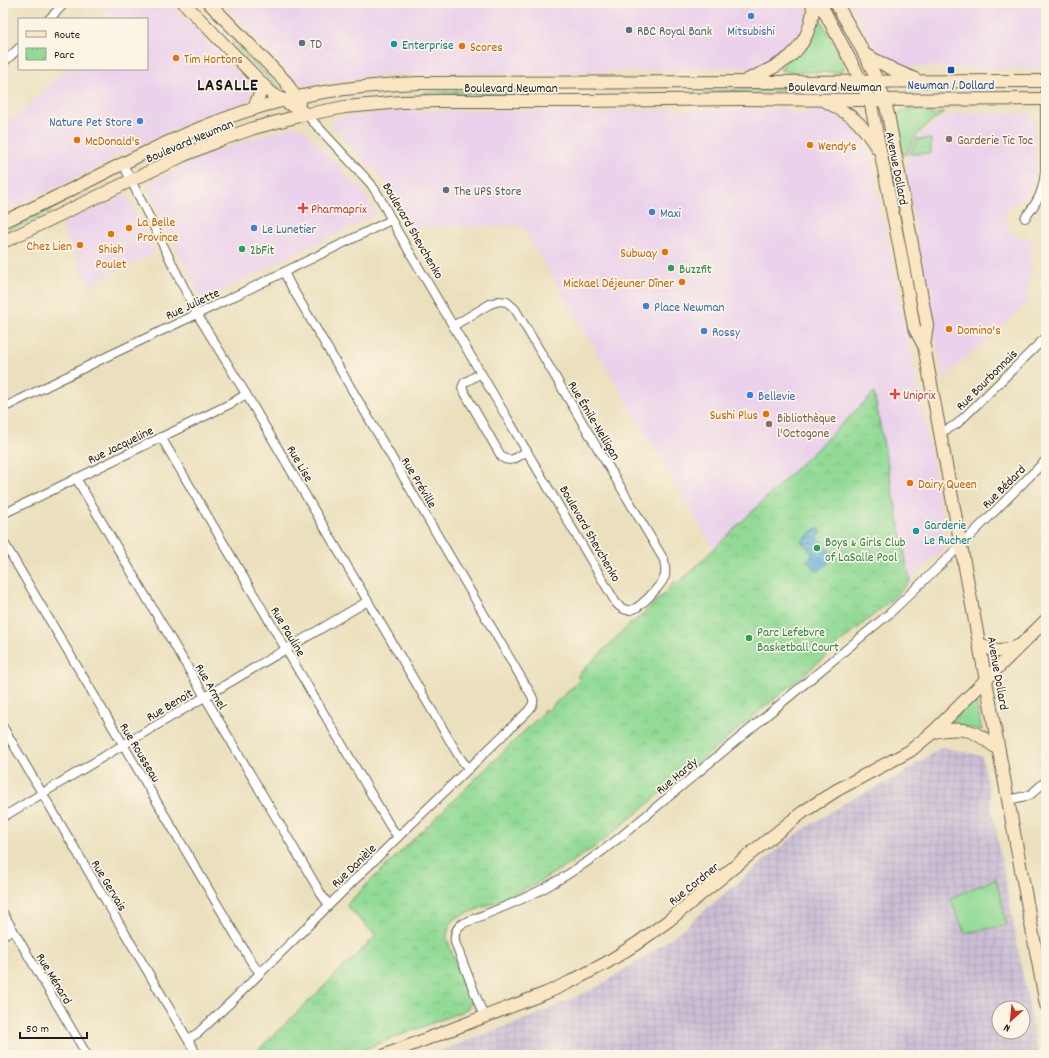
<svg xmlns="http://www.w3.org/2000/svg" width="1049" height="1058" font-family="Dekko,sans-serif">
  <defs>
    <pattern id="industrial-grid" width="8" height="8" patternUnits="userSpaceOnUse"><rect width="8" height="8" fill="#cbbfd5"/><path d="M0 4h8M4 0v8" fill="none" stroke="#aea4b6"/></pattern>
    <pattern id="park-crowns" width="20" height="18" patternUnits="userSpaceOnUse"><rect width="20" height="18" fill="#92da95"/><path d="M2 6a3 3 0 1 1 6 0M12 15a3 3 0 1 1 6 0" fill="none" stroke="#7dba80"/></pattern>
    <pattern id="water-rules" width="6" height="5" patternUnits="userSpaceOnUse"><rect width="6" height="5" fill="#60afdb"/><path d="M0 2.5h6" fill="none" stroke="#4e8eb1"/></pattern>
  </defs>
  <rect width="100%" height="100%" fill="#fcf5e5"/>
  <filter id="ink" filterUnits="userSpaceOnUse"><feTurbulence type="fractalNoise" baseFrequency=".025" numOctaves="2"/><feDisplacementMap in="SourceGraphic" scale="8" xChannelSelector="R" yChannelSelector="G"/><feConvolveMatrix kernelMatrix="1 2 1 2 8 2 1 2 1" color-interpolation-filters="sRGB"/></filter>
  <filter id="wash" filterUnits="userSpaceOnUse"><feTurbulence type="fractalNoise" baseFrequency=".012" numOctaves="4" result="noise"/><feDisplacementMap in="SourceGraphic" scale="16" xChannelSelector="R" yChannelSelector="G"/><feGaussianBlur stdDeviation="0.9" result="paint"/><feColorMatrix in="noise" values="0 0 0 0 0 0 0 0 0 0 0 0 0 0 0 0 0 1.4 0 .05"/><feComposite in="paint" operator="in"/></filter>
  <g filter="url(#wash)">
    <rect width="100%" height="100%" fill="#ebe0bd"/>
    <g fill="#ebd1eb">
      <path d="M98 3H171L251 85 253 88V95L249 100 183 125 129 151 127 150 112 157V159L109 161 3 212V130L66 69H147V19H114Z"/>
      <path d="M222 3H346L355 4 372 3H806L807 9 804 23 800 35 792 48 779 58 761 66 748 68H687L633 72V70H628V73L622 70 607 71 605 73 409 74 364 77 332 82 331 78 322 80V83L308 86 302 84 298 81Z"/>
      <path d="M849 3H1046V69L926 67 908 66 895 61 884 56 876 48Z"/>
      <path d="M789 109V114H808V109L824 110 832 112 846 119 852 125 862 136 869 149 871 157 881 208H878L880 220H884L919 390 946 539 945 545 943 549 910 581 874 393 714 549 522 226 408 227 382 178 375 171 341 136 343 133 339 130 337 131 334 128 332 123 334 119 346 116 406 111 589 110 593 112 594 115H611L612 110H614Z"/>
      <path d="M959 113H1029L1033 116 1035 121 1036 168 1034 180 1029 190 1026 194 1009 208 1005 217V222L1009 230 1012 234 1016 237 1023 239 1035 237 1032 245 1027 304 943 378 907 182 906 171 908 157 911 147 914 142 922 131 940 119 947 116Z"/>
      <path d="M295 126 300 127 303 129 350 178 349 179 352 183 354 182 359 186 372 206 375 211V215L206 298H202L200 297 147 187V184L197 159 224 148 251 139 280 130 281 132 286 131 285 129Z"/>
      <path d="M121 195H123L127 197 155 253 89 285 61 224 109 202 111 205 116 202 115 199Z"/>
    </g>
    <path fill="url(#industrial-grid)" fill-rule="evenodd" d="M941 747 982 756 1038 1055H430L541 1013 597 987 648 955 685 927 794 836 846 802 901 775ZM999 1008H1023V1032H999Z"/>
    <g fill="#92da95" stroke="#577b58">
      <path d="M818 15 840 55 838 56 844 67 843 70 839 72H786V70H780Z"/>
      <path d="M232 38 255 61V63L257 64 280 87 278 89 230 40Z"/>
      <path d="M805 88V89L764 92 677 94V93L716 90Z"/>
      <path d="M547 89V91L504 94H424V92L438 91Z"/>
      <path d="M909 109 931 112V115H936L937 113H945C941 116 936 118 932 121 920 129 912 140 907 154H902L898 132H900L899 128H897C895 117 897 111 909 109Z"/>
      <path d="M65 200 66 201 33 220 3 234V231Z"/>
      <path d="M972 701 974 702 976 701 982 730 951 725 950 723Z"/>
      <path d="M996 879 1007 925 965 933 950 898Z"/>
    </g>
    <g fill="url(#park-crowns)" stroke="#577b58">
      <path d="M917 139H931V153L911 154 910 153Z"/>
      <path d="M874 393 910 581 890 601 829 652 830 653 666 789 599 844 569 864 535 884 499 901 457 917 454 919 449 926 447 934V939L467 995 473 1002 469 1004 468 1008 466 1010 349 1055H253L376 936 346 905 542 714 544 709 547 711 580 680 577 676 630 624 640 617 667 591 673 582 677 584 689 573Z"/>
    </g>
    <path fill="url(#water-rules)" stroke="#3e667c" d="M818 527 822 532 817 537 835 557 818 572 807 560 813 555 801 541Z"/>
  </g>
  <g filter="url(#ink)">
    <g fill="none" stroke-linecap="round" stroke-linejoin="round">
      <defs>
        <g id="street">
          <path d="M49 19 65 3"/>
          <path d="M3 63 19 48"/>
          <path d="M306 114 371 184 380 198 399 234 616 603C629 618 640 606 650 596 655 590 662 584 665 576 666 570 665 565 664 560L515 309 507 302 499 301 490 304 453 326"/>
          <path d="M123 164 197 314 246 394 460 758 469 769"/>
          <path d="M1025 218C1038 201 1043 193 1045 171V81"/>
          <path d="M481 373 464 383 462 388 501 456C509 465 519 456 527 451"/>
          <path d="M3 408 108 356 208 309 391 220"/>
          <path d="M940 432 948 429 957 424 1046 337"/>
          <path d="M161 437 390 826 398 837"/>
          <path d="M76 478 321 894 329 905"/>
          <path d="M3 514 232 403 246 394"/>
          <path d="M3 541 252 963 260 973"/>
          <path d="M3 727 197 1055"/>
          <path d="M1008 800 1030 795 1046 781"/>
          <path d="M3 817 123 745 368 601"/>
          <path d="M3 913 87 1055"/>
          <path d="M3 935 13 930"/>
          <path d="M484 1017 455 942C454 933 456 927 464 923 493 911 522 901 548 886 573 872 597 856 619 838L890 613 961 545 1046 460"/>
          <path d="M188 1039 198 1033 231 1002 398 837 527 712C535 704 535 700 529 691L291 286 284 272"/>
        </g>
        <g id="secondary">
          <path d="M184 3 271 93 306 114"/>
          <path d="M209 3 286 82 299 103"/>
          <path d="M820 3 857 73 871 105 901 255 914 327 924 346"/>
          <path d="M836 3C855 37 880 76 888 114L927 325 924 346 1046 1005"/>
          <path d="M864 54 894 70 915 79"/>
          <path d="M747 80C776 66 800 59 810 25 811 21 812 16 813 12 813 9 812 6 813 3"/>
          <path d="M825 101C834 106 844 111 853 118 863 126 870 137 877 148"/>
          <path d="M253 109 260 94 259 81"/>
          <path d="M3 222C39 205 76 188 112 169 166 142 222 116 281 101 326 89 373 85 419 83L1046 81"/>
          <path d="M3 242 182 156 220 140 254 128 299 116 345 107 402 102 436 101H586L741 99 862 100 1046 99"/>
          <path d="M979 644C998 653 998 653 1018 646"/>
          <path d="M933 732C966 726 973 729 999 750"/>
          <path d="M385 1055 546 993 570 982 606 963 636 944 668 921 755 850 803 812 837 790 910 751 933 732 1046 620"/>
        </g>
      </defs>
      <use href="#street" stroke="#646154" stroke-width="10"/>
      <use href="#secondary" stroke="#646154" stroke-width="14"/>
      <use href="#street" stroke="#fff" stroke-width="8"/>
      <use href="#secondary" stroke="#fbe6c4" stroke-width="12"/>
    </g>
  </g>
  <g fill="#3f7fe0" stroke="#fcf5e5" stroke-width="1.5">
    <circle cx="751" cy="16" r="4"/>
    <circle cx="140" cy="121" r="4"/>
    <circle cx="652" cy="212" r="4"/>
    <circle cx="254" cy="228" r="4"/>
    <circle cx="646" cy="306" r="4"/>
    <circle cx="704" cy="331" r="4"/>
    <circle cx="750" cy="395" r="4"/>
  </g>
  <g fill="#5c6f8a" stroke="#fcf5e5" stroke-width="1.5">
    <circle cx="629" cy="30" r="4"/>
    <circle cx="302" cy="43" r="4"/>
    <circle cx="446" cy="190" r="4"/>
  </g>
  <g fill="#0f9aa8" stroke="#fcf5e5" stroke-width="1.5">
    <circle cx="394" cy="44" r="4"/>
    <circle cx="916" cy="531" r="4"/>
  </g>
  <g fill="#e8710a" stroke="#fcf5e5" stroke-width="1.5">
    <circle cx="462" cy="46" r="4"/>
    <circle cx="176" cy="58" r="4"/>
    <circle cx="77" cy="140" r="4"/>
    <circle cx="810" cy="145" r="4"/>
    <circle cx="129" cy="228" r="4"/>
    <circle cx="111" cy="234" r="4"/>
    <circle cx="80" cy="245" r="4"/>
    <circle cx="665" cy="252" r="4"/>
    <circle cx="682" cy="282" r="4"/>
    <circle cx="949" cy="329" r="4"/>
    <circle cx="766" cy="414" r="4"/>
    <circle cx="910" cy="483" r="4"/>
  </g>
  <rect fill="#1a4fb4" stroke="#fcf5e5" stroke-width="1.5" x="947" y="66" width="8" height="8" rx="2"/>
  <g fill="#8d6e63" stroke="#fcf5e5" stroke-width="1.5">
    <circle cx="949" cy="139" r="4"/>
    <circle cx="769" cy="424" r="4"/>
  </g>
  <g fill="#e0444e" stroke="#fcf5e5" stroke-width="1.5">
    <path d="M301 202h4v4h4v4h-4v4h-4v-4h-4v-4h4z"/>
    <path d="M893 388h4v4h4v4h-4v4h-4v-4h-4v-4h4z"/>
  </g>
  <g fill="#2e9e5b" stroke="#fcf5e5" stroke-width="1.5">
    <circle cx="242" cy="249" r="4"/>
    <circle cx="671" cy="268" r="4"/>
    <circle cx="817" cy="548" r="4"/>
    <circle cx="749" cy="638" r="4"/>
  </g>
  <g text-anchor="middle" stroke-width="3.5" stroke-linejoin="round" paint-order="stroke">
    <g font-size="13" fill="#4e5e75" stroke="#fcf5e5" text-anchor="start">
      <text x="637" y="35">RBC Royal Bank</text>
      <text x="310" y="48">TD</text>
      <text x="454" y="195">The UPS Store</text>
    </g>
    <g font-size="13" fill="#366cbe" stroke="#fcf5e5" text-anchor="start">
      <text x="751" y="35" text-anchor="middle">Mitsubishi</text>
      <text x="132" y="126" text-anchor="end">Nature Pet Store</text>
      <text x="660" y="217">Maxi</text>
      <text x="262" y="233">Le Lunetier</text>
      <text x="654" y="311">Place Newman</text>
      <text x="712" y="336">Rossy</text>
      <text x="758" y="400">Bellevie</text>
    </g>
    <g font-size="13" fill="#0d838f" stroke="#fcf5e5" text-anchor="start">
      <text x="402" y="49">Enterprise</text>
      <text x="924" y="529">Garderie<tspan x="924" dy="15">Le Rucher</tspan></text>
    </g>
    <g font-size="13" fill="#c56008" stroke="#fcf5e5" text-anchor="start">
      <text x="470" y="51">Scores</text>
      <text x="184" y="63">Tim Hortons</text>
      <text x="85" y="145">McDonald's</text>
      <text x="818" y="150">Wendy's</text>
      <text x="137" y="226">La Belle<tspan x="137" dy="15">Province</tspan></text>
      <text x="72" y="250" text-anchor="end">Chez Lien</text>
      <text x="111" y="253" text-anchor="middle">Shish<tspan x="111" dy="15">Poulet</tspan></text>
      <text x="657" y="257" text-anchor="end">Subway</text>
      <text x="674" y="287" text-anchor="end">Mickael Déjeuner Dîner</text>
      <text x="957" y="334">Domino's</text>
      <text x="758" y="419" text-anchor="end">Sushi Plus</text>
      <text x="918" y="488">Dairy Queen</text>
    </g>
    <g font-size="13" fill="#164399" stroke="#fcf5e5">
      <text x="951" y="89">Newman / Dollard</text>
    </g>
    <g font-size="13" fill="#1c1c1c" stroke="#fcf5e5">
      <text x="835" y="91">Boulevard Newman</text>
      <text x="511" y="92">Boulevard Newman</text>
      <text transform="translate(189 140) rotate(-23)" y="5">Boulevard Newman</text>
      <text transform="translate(898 168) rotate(79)" y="5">Avenue Dollard</text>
      <text transform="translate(414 230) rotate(60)" y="5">Boulevard Shevchenko</text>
      <text transform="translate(192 303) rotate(-25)" y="5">Rue Juliette</text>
      <text transform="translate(986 379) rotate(-45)" y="5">Rue Bourbonnais</text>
      <text transform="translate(595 420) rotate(59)" y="5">Rue Émile-Nelligan</text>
      <text transform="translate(120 444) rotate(-26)" y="5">Rue Jacqueline</text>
      <text transform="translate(301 463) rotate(60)" y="5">Rue Lise</text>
      <text transform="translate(420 482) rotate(59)" y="5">Rue Préville</text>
      <text transform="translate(1003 486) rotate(-45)" y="5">Rue Bédard</text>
      <text transform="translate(591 533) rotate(60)" y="5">Boulevard Shevchenko</text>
      <text transform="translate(289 631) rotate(59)" y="5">Rue Pauline</text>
      <text transform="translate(999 673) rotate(80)" y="5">Avenue Dollard</text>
      <text transform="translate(212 686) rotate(60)" y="5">Rue Armel</text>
      <text transform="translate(169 704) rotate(-31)" y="5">Rue Benoit</text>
      <text transform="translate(141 752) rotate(59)" y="5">Rue Rousseau</text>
      <text transform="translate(676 775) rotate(-40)" y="5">Rue Hardy</text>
      <text transform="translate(353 865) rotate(-44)" y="5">Rue Danièle</text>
      <text transform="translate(693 883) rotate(-39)" y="5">Rue Cordner</text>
      <text transform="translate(110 885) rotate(59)" y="5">Rue Gervais</text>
      <text transform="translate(55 978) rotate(59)" y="5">Rue Ménard</text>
    </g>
    <g font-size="13" fill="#785e54" stroke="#fcf5e5" text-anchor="start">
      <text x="957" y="144">Garderie Tic Toc</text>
      <text x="777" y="422">Bibliothèque<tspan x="777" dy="15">l'Octogone</tspan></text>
    </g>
    <g font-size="13" fill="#be3a42" stroke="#fcf5e5" text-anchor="start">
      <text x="311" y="213">Pharmaprix</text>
      <text x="903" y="399">Uniprix</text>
    </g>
    <g font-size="13" fill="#27864d" stroke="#fcf5e5" text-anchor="start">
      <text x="250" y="254">2bFit</text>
      <text x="679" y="273">Buzzfit</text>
      <text x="825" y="546">Boys &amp; Girls Club<tspan x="825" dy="15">of LaSalle Pool</tspan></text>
      <text x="757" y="636">Parc Lefebvre<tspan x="757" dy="15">Basketball Court</tspan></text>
    </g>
    <g font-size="17" font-weight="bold" letter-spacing="1" fill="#1c1c1c" stroke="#fcf5e5">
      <text x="228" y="90">LASALLE</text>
    </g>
  </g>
  <rect width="1049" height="1058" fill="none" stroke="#fcf5e5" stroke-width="16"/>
  <rect x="18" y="18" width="130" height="52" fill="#fcf5e5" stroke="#a29e95"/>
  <rect x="26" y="31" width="20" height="6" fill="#fbe6c4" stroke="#a29e95"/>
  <text x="54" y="38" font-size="12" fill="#1c1c1c">Route</text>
  <rect x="26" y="48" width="20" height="12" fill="url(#park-crowns)" stroke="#a29e95"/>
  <text x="54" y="58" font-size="12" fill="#1c1c1c">Parc</text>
  <g transform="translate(1011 1020) rotate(207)"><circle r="19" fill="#fcf5e5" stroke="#a29e95"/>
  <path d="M0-3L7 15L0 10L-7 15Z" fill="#c8321e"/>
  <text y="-6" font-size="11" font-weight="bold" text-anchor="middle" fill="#1c1c1c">N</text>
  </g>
  <path d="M20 1032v6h67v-6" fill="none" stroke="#1c1c1c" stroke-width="2"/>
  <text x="26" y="1032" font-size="12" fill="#1c1c1c" stroke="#fcf5e5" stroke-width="3" paint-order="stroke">50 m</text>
</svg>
